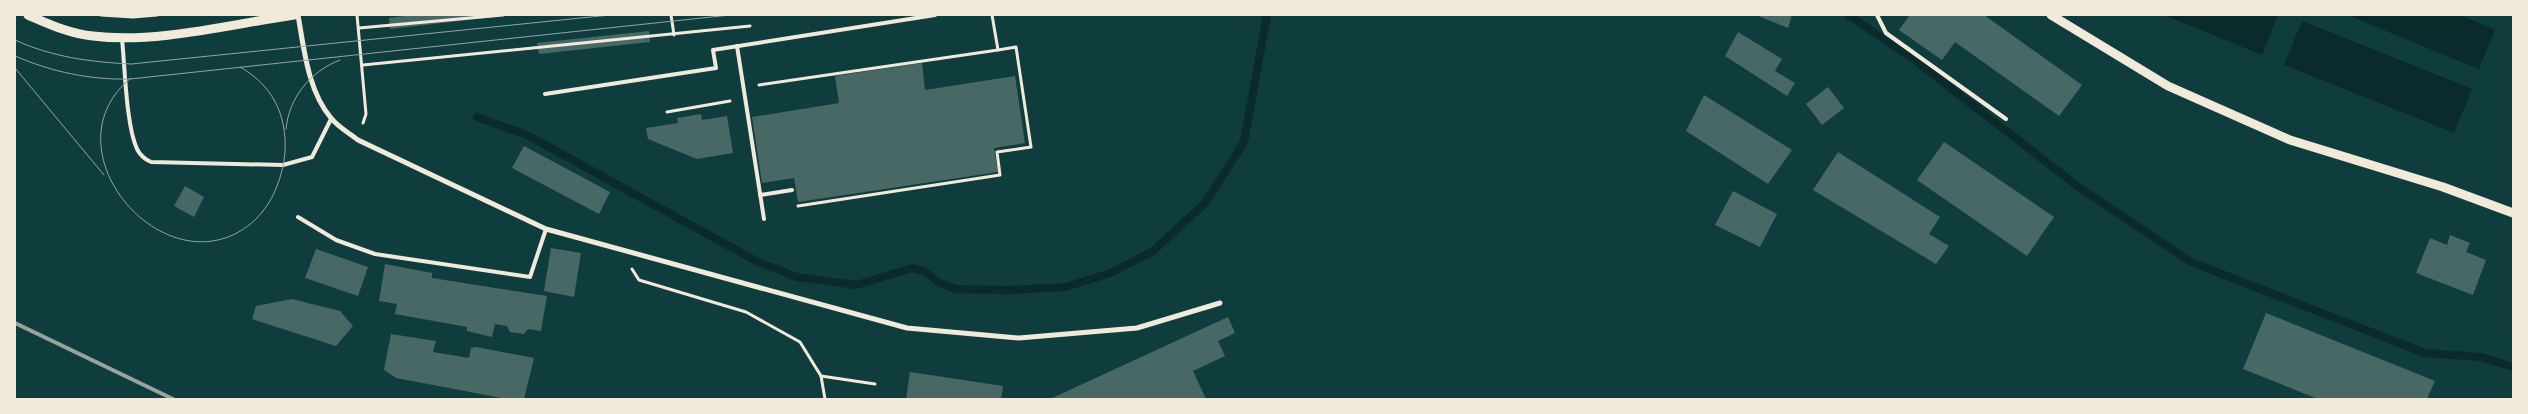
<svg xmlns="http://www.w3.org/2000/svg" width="2528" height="414" font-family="Literata,serif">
  <rect width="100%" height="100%" fill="#0f3d3e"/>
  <g fill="#0a2a2b">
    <path d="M2164 15H2278L2262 55Z"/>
    <path d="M2347 15H2460L2495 30 2479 69Z"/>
    <path d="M2302 21 2472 89 2454 133 2284 65Z"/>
  </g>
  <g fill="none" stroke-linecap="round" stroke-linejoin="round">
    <g stroke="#0a2a2b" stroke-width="8">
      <path d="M1848 15 1916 61 2080 188 2191 262 2425 353 2481 357 2513 367"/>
      <path d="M477 117 527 135 758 262 797 277 856 285 912 268 924 271 939 283 956 289 1009 290 1065 287 1111 273 1153 251 1205 203 1244 142 1267 15"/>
    </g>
  </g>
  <g fill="#486865">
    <path d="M412 15H503V16L390 29 389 18Z"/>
    <path d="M1756 15H1792L1788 28Z"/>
    <path d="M1910 15H1984L2082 85 2059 116 1955 42 1942 60 1899 30Z"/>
    <path d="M649 31 650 42 539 54 537 43Z"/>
    <path d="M1738 32 1782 59 1775 71 1795 83 1787 96 1725 56Z"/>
    <path d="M922 63 925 90 1015 76 1025 143 994 148 998 172 798 202 794 178 762 183 752 117 839 103 835 76Z"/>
    <path d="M1828 87 1844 108 1822 125 1806 104Z"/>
    <path d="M1704 95 1792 150 1768 184 1686 131Z"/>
    <path d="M701 114 702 120 727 116 733 153 697 159 648 139 646 128 678 123 677 118Z"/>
    <path d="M1944 142 2054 217 2027 256 1917 180Z"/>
    <path d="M524 146 610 192 599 214 512 168Z"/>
    <path d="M1838 152 1940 217 1929 234 1949 246 1936 264 1813 190Z"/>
    <path d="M185 186 204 197 194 217 174 206Z"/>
    <path d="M1733 191 1777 214 1760 247 1715 225Z"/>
    <path d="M2450 235 2470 243 2466 252 2486 260 2473 295 2416 273 2430 238 2447 245Z"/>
    <path d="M551 248 581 253 574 297 544 291Z"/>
    <path d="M316 249 368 267 358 296 305 278Z"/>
    <path d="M385 264 432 273V278L547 296 541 331 528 329 524 334 510 332 507 326 495 324 492 337 467 331V327L395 314 397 304 379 301Z"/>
    <path d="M292 299 340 311 353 326 336 346 252 319 256 306Z"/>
    <path d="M2266 313 2435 381 2427 399H2318L2243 369Z"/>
    <path d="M1228 317 1235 333 1218 341 1225 356 1193 371 1206 399H1050Z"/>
    <path d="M391 334 436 341 433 352 469 358 471 348 476 347 534 358 524 399H507L396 378 384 370Z"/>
    <path d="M910 372 1003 386 1001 399H906Z"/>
  </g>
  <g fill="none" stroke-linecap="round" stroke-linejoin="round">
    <g stroke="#f1e9da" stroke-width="3">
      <path d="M101 15 133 17 157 15"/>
      <path d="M357 15 366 114 363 123"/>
      <path d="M671 15 674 35"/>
      <path d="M359 28 503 15"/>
      <path d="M363 65 750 26"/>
      <path d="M759 85 998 50 992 15"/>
      <path d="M667 112 730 101"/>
      <path d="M798 206 1000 175 997 152 1031 147 1016 47 998 50"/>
      <path d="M632 269 639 280 746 312 800 342 821 376 875 384"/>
      <path d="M821 376 825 399"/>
    </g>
    <g stroke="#f1e9da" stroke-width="4">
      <path d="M1877 15 1886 33 2006 119"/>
      <path d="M122 39C125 67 126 125 137 149 140 155 144 159 151 162L283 165 312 157 331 119"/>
      <path d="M737 46 764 219"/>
      <path d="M545 94 716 68 713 50 935 15"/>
      <path d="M760 195 792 190"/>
      <path d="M298 217 336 240 375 254 530 277 546 229"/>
    </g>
    <path stroke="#f1e9da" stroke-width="5" d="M298 15C304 49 308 91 331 118 338 127 349 133 358 140L546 229 907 328 1019 338 1137 328 1220 303"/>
    <g stroke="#f1e9da" stroke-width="9">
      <path d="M28 15C49 24 70 34 93 36 155 44 232 24 294 15"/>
      <path d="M2051 15 2168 86 2290 140 2443 187 2513 213"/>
    </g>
    <g stroke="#97a49c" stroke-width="1">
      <path d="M15 40C52 57 90 62 131 64L610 15"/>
      <path d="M15 56C52 72 90 80 130 79L730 15"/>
      <path d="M15 68 104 175"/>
      <path d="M131 78C41 151 171 297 255 220 273 203 283 176 285 152 287 114 272 85 240 67"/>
      <path d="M286 129C289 97 311 71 340 60"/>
    </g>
    <path stroke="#97a49c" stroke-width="4" d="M15 323 173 399"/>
  </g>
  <rect width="2528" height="414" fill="none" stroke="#f1e9da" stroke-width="32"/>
</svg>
